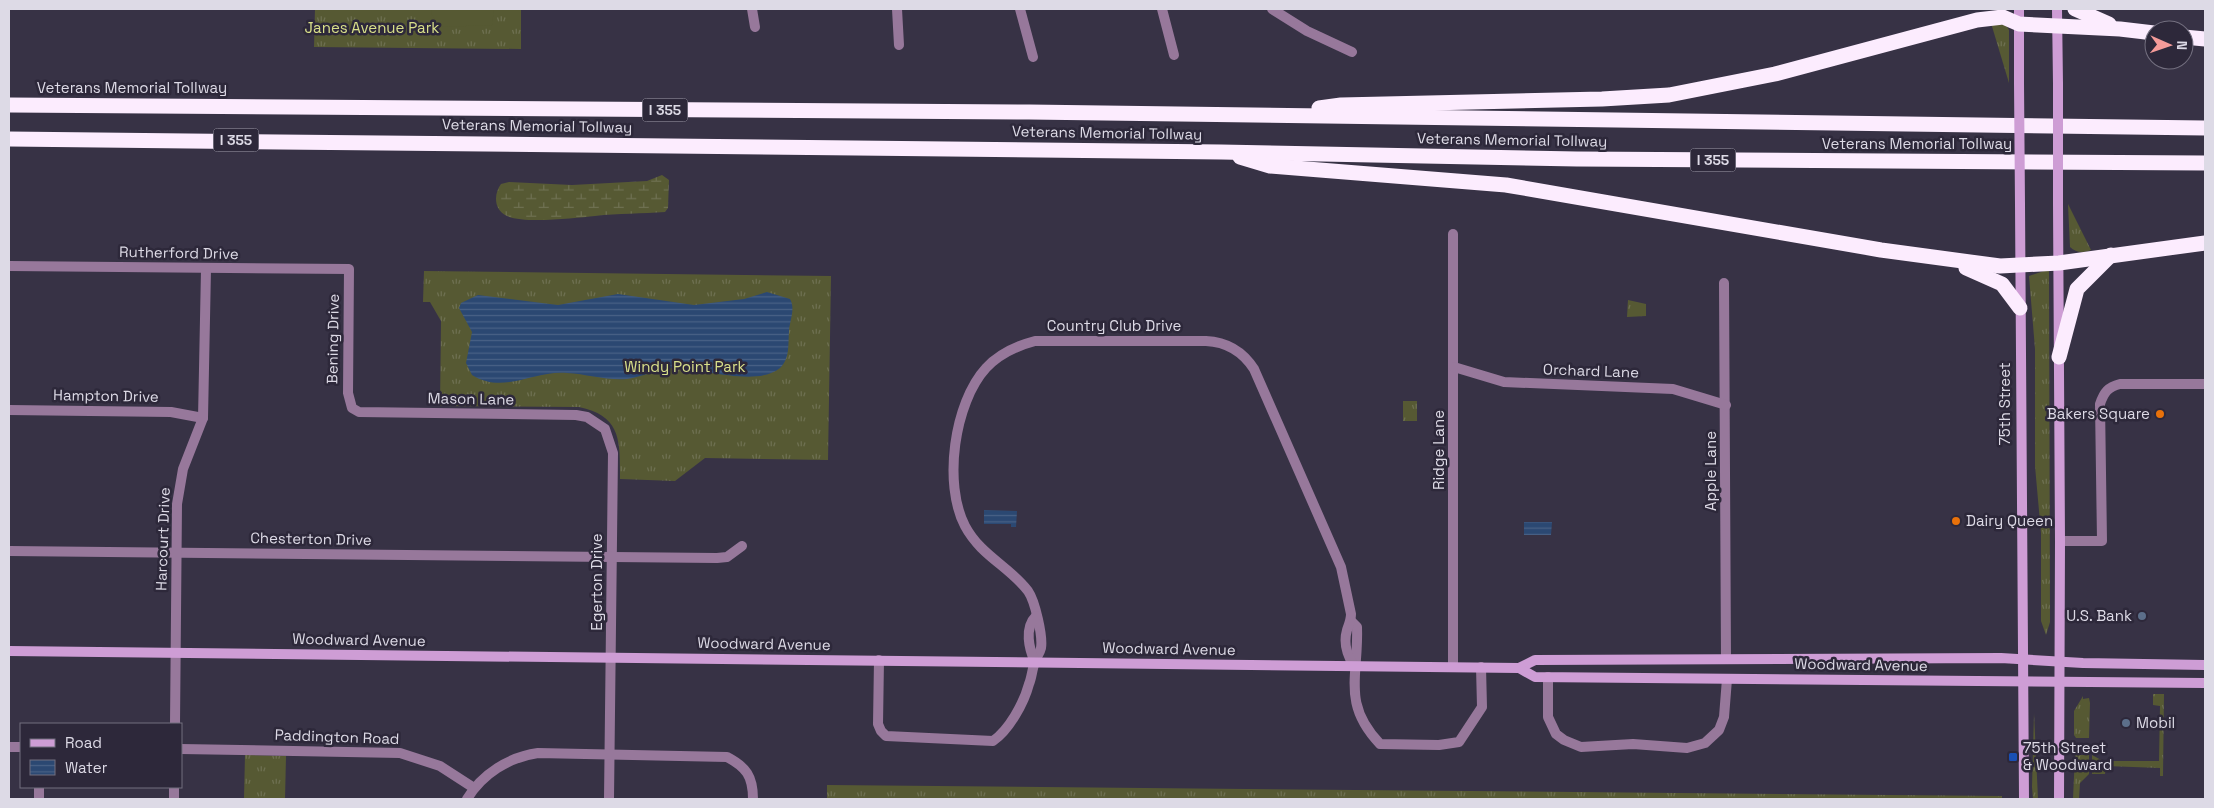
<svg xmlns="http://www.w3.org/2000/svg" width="2214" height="808" font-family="'Space Grotesk',sans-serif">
  <defs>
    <pattern id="grass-tufts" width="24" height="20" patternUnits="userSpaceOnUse" patternTransform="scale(1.25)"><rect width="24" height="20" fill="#565933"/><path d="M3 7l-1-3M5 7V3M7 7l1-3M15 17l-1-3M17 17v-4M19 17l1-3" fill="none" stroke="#6e7051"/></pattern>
    <pattern id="wetland-marsh" width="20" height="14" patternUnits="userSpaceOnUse" patternTransform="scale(1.25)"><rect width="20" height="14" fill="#565933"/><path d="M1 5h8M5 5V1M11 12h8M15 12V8" fill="none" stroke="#6e7051"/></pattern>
    <pattern id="water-rules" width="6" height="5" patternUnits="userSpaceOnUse" patternTransform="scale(1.25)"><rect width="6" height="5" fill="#2b4872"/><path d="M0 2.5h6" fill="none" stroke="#496286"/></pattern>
  </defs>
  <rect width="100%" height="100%" fill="#373245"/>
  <g fill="url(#grass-tufts)">
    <path d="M315 9H521V49L314 47Z"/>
    <path d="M1991 23 2006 25 2009 30V83Z"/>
    <path d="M2068 204 2091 250C2084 253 2076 253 2070 247Z"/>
    <path d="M2047 270H2049L2050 622 2046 635 2041 621V533L2035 466V349L2029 276Z"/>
    <path d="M424 271 831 276 828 460 705 458 675 481 620 479C620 442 622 416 579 407L440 406 441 321 430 302H423Z"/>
    <path d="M1628 300 1646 304V316L1627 317Z"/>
    <rect x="1403" y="401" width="14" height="20"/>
    <path d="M2153 694H2164L2163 776H2160V768L2106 766 2105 774H2092V755L2103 761H2159L2160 706 2153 705Z"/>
    <path d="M2083 696V699L2089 698 2090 703 2089 738H2076L2074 735V711Z"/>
    <path d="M2034 713 2038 799H2033L2032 787Z"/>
    <path d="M245 755 286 756 285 799H244Z"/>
    <path d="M2075 755H2089V774L2080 783 2079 799H2073Z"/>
    <path d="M827 785 2002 796V799H827Z"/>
  </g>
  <path fill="url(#wetland-marsh)" d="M662 175 669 180 668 208 665 212C642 214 618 213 595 216 575 218 525 224 507 216 493 210 494 193 501 184L509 182 572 185 647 181Z"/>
  <path fill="#565933" d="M431 9H494L492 25 440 27 432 15Z"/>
  <g fill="url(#water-rules)">
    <path d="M767 292 790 299C796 309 789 322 789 332 788 344 790 359 780 368 756 388 699 367 672 368 657 369 642 377 627 379 608 381 587 374 567 373 533 370 504 395 472 375L466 363 472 332 459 308 461 303 478 295 558 305 618 294 694 305 744 299Z"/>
    <path d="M984 510 1017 511 1016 527H1011V524H984Z"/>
    <path d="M1524 522H1552L1551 535H1524Z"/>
  </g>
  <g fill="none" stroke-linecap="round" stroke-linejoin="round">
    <g stroke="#97789b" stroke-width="10">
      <path d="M752 9 755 27"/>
      <path d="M897 9 899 45"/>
      <path d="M1020 9 1033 57"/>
      <path d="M1162 9 1174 55"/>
      <path d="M1272 9 1307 31 1352 52"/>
      <path d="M1453 234V667"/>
      <path d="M9 266 349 269 348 393 352 408 359 412 576 415 587 417 605 429 613 453 609 799"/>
      <path d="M1724 283 1726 659"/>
      <path d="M1454 367 1504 382 1673 389 1726 405"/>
      <path d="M9 410 171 412 203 418"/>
      <path d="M2060 541H2102L2100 404C2104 392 2108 387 2120 384H2205"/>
      <path d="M9 551 717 558 727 557 742 546"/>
      <path d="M1351 621 1357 627C1359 675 1341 703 1380 744L1439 745 1459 742 1482 707 1481 667"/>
      <path d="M879 660 878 724 881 731 886 736 993 741C1009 730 1024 703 1029 684 1032 677 1032 669 1035 662 1036 657 1040 653 1041 648 1043 636 1035 601 1028 591 1009 566 981 556 965 526 943 484 954 403 986 368 999 354 1016 346 1035 341H1206C1227 342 1243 352 1254 369L1341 567 1351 614C1351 620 1349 624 1347 630 1343 644 1347 655 1354 666"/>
      <path d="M1035 662C1029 649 1024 628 1036 616"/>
      <path d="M1548 677V717L1556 734 1564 740 1581 747 1633 744 1687 748 1705 743 1719 730 1724 717 1727 679"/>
      <path d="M175 724 177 504 183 469 203 418 206 269"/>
      <path d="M9 747H21"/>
      <path d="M181 749 400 753 440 766 474 788"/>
      <path d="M39 799V787"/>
      <path d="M174 799V787"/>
      <path d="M467 799C482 774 509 757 538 753L727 757C746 767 753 776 753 799"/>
    </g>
    <g stroke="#ce9dd5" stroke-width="10">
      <path d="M2057 9 2058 84"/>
      <path d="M2019 83V9"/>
      <path d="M2058 204 2060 541 2059 799"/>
      <path d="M2020 205 2024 799"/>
      <path d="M9 651 1519 668 1535 660 2001 658 2083 663 2205 665"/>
      <path d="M1519 668 1535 677 2205 683"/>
    </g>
    <g stroke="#fcecfe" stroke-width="15">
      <path d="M2075 9 2109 24"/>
      <path d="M2184 37 2205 39"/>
      <path d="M9 105 1029 112 2205 128"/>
      <path d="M1319 108 1341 105 1602 99 1669 95 1775 74 1977 20 2003 17 2019 24 2120 29 2154 33"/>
      <path d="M9 139 1221 152 1577 159 2205 163"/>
      <path d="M1240 157 1270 166 1506 185 1881 250 2000 266 2059 263 2205 243"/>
      <path d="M1966 268 2002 284 2020 308"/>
      <path d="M2059 357 2077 289 2111 255"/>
    </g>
    <g stroke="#ce9dd5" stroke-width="10">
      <path d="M2019 83 2020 205"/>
      <path d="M2058 84V204"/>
    </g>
  </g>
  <g fill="#e8710a" stroke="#2d283a" stroke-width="2">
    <circle cx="2160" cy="414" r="5"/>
    <circle cx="1956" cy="521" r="5"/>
  </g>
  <g fill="#5c6f8a" stroke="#2d283a" stroke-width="2">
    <circle cx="2142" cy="616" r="5"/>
    <circle cx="2126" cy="723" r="5"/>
  </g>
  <rect fill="#1a4fb4" stroke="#2d283a" stroke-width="2" x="2008" y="752" width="10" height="10" rx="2.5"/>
  <g text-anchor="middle" stroke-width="5" stroke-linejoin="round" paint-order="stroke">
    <g fill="#2d283a" stroke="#a8a5b2" stroke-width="1">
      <rect x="642.5" y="98.5" width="45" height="23" rx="4"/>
      <rect x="213.5" y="128.5" width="45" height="23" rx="4"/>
      <rect x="1690.5" y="148.5" width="45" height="23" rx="4"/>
    </g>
    <g font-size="14" font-weight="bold" fill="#dddae6">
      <text x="665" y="115">I 355</text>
      <text x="236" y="145">I 355</text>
      <text x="1713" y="165">I 355</text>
    </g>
    <g font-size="15" fill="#d9e08a" stroke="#2d283a">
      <text x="372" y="33">Janes Avenue Park</text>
      <text x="685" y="372">Windy Point Park</text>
    </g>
    <g font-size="15" fill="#dddae6" stroke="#2d283a">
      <text x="132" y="93">Veterans Memorial Tollway</text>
      <text transform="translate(537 126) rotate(1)" y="5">Veterans Memorial Tollway</text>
      <text transform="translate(1107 133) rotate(1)" y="5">Veterans Memorial Tollway</text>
      <text transform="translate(1512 140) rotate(1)" y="5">Veterans Memorial Tollway</text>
      <text x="1917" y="149">Veterans Memorial Tollway</text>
      <text transform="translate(179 253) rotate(1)" y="5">Rutherford Drive</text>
      <text x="1114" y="331">Country Club Drive</text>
      <text transform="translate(333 339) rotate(-89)" y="5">Bening Drive</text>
      <text transform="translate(1591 371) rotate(2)" y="5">Orchard Lane</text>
      <text transform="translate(106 396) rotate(1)" y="5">Hampton Drive</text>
      <text transform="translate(471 399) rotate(1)" y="5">Mason Lane</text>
      <text transform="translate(2005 404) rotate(-90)" y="5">75th Street</text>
      <text transform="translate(1439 450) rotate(-90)" y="5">Ridge Lane</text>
      <text transform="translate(1711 471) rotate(-90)" y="5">Apple Lane</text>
      <text transform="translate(163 539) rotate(-88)" y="5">Harcourt Drive</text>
      <text transform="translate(311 539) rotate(1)" y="5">Chesterton Drive</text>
      <text transform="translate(597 582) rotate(-90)" y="5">Egerton Drive</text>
      <text transform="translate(359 640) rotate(1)" y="5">Woodward Avenue</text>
      <text transform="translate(764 644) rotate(1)" y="5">Woodward Avenue</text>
      <text transform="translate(1169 649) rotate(1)" y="5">Woodward Avenue</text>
      <text transform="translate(1861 665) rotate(1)" y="5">Woodward Avenue</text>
      <text transform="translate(337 737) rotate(2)" y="5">Paddington Road</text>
    </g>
    <g font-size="15" fill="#dddae6" stroke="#2d283a" text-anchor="start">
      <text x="2150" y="419" text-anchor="end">Bakers Square</text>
      <text x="1966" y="526">Dairy Queen</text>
      <text x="2132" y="621" text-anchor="end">U.S. Bank</text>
      <text x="2136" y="728">Mobil</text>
      <text x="2023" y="753">75th Street<tspan x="2023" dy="17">&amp; Woodward</tspan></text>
    </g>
  </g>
  <rect width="2214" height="808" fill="none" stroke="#dddae6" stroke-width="20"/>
  <rect x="20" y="723" width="162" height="65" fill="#2d283a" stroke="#736f7f"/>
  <rect x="30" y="739" width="25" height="8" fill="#ce9dd5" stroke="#736f7f"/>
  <text x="65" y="748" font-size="15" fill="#dddae6">Road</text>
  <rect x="30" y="760" width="25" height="15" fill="url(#water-rules)" stroke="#736f7f"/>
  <text x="65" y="773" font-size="15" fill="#dddae6">Water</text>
  <g transform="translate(2169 45) rotate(92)"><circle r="24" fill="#2d283a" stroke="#736f7f"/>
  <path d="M0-4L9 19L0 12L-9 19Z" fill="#f59b99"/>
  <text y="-8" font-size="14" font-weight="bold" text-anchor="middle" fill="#dddae6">N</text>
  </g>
</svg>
